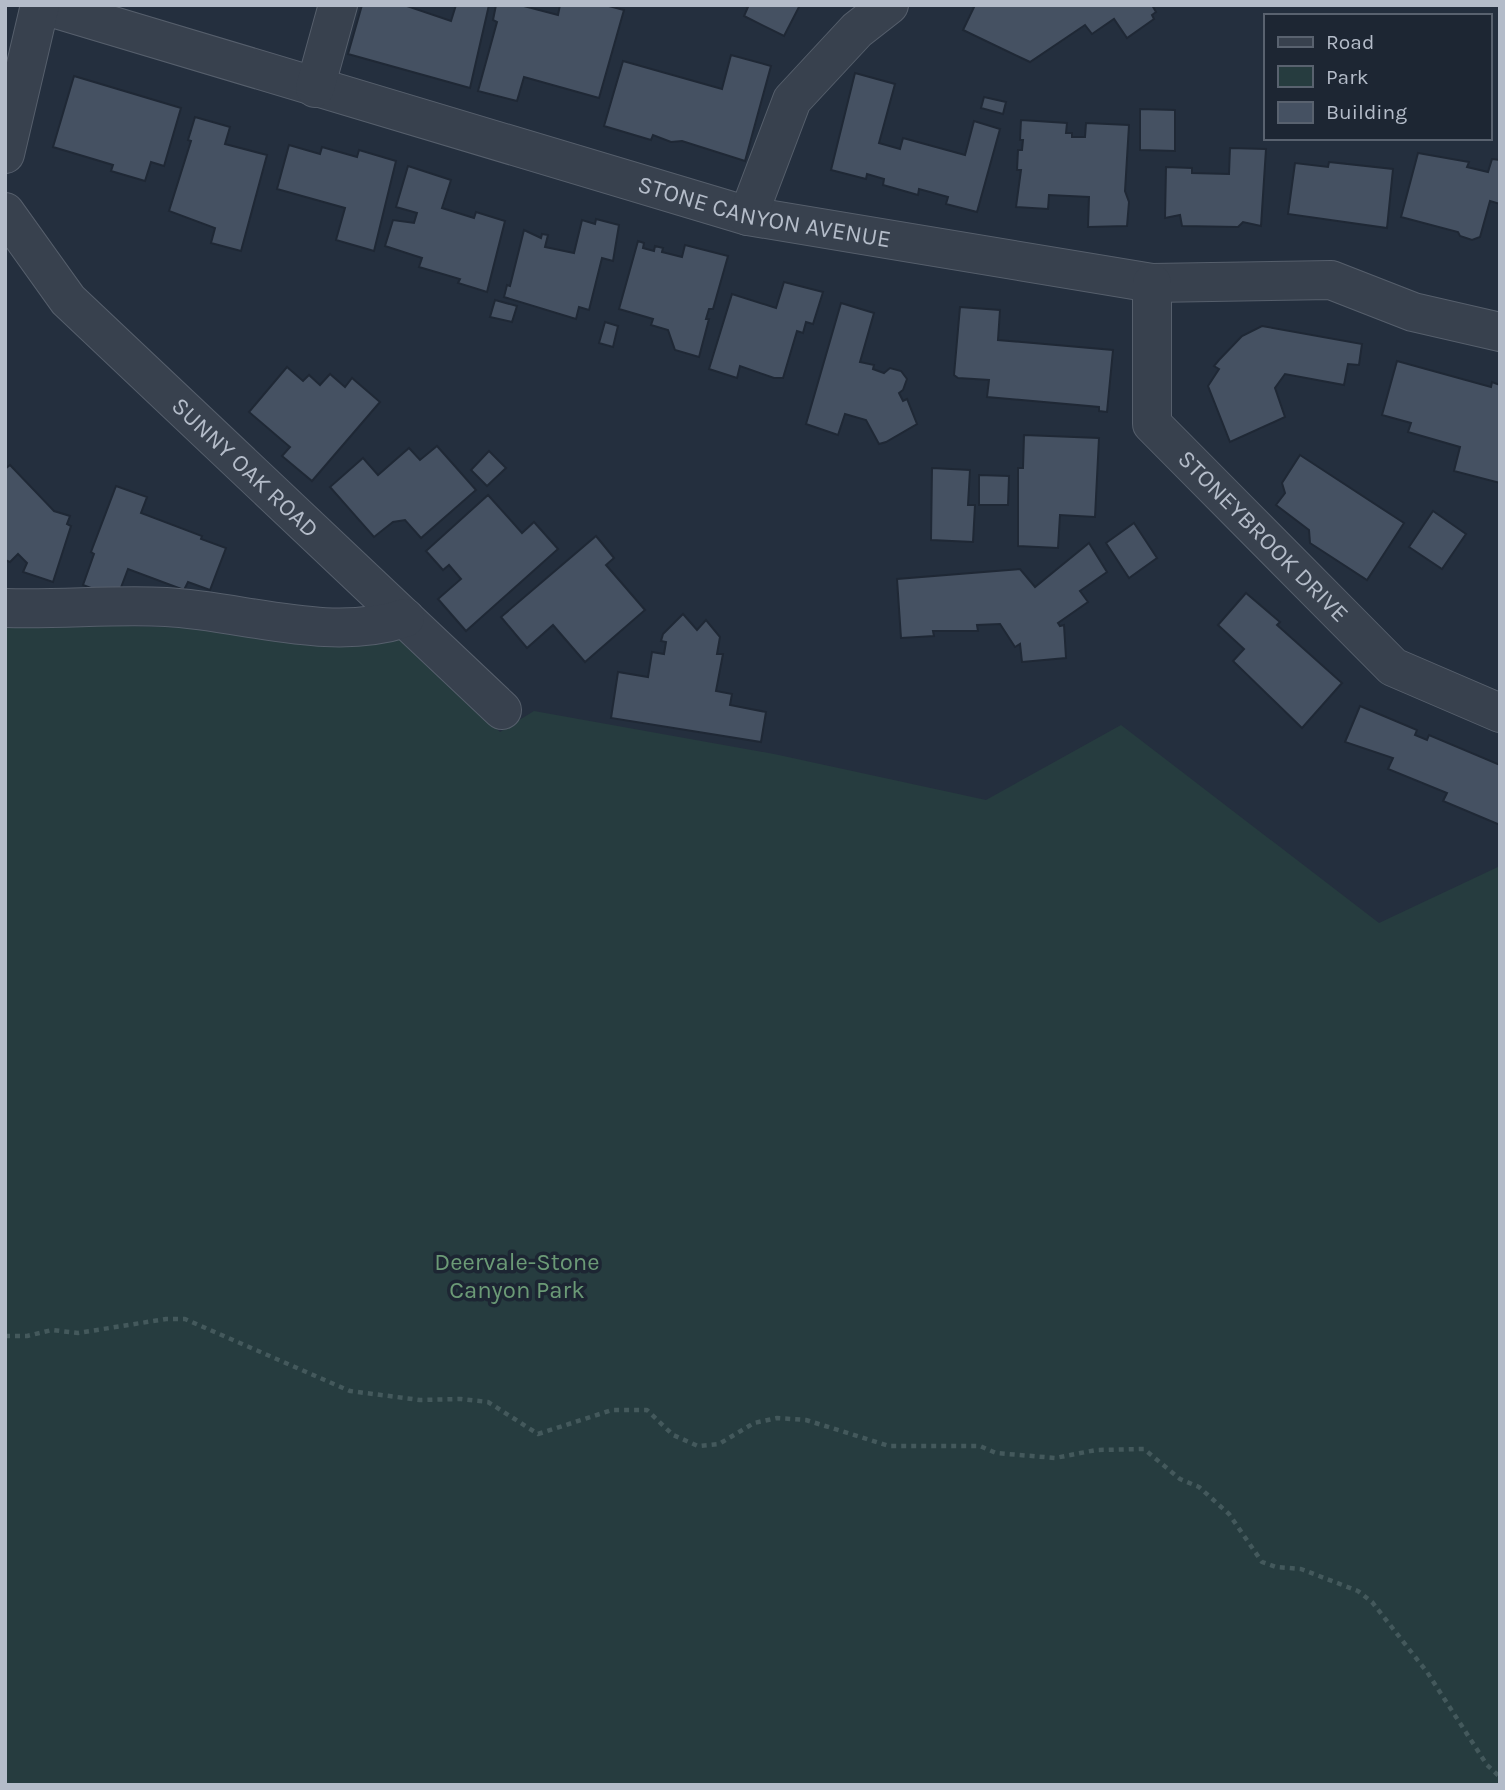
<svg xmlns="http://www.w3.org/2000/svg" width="1505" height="1790" font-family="Karla,sans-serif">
  <rect width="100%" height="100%" fill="#242f3e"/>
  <path fill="#263c3f" d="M5 616 58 624 396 634 500 732 534 711 774 754 986 800 1121 725 1379 923 1500 866V1785H5Z"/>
  <g fill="#455162" stroke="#1f2835" stroke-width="2">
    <path d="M362 5H404L451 21 456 5H489L470 88 348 54Z"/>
    <path d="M496 5H520L558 15 560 5H605L624 10 599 98 524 77 517 101 478 91 497 22 493 20Z"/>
    <path d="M744 5H800L784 36 744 16 748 7Z"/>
    <path d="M975 5H1152L1156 12 1152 15 1154 19 1127 38 1114 19 1092 34 1085 25 1030 62 963 30Z"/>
    <path d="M731 55 771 66 745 161 682 141 671 142 653 135 651 140 604 126 623 61 722 89Z"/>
    <path d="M855 73 895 84 879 143 900 149 903 138 965 155 974 121 1000 129 977 212 946 204 948 197 919 189 918 195 883 185 884 179 867 174 866 179 831 170Z"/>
    <path d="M74 76 181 108 164 166 151 162 145 181 111 171 113 165 53 147Z"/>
    <path d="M984 97 1006 102 1003 114 981 108Z"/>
    <path d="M1140 109 1175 110V151L1140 150Z"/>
    <path d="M195 117 230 127 225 144 267 155 241 251 211 243 215 228 169 211 191 141 188 140Z"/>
    <path d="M1021 120 1067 123 1066 133H1072V137H1085L1086 123 1129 125 1125 191 1129 202 1127 226 1088 227 1089 197 1049 195 1048 209 1016 207 1021 170H1017L1018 150H1022L1023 140H1020Z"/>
    <path d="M289 145 320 154 322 147 357 157 359 150 396 161 374 251 336 240 345 208 277 189Z"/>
    <path d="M1230 148 1266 149 1261 226 1243 222 1238 227 1182 226 1180 215 1165 218 1166 167 1192 168V173L1229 174Z"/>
    <path d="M1418 153 1469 162 1467 167 1488 172 1492 159 1500 160V204L1490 201 1480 237 1472 240 1460 236 1458 232 1401 217Z"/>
    <path d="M1329 162 1393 169 1387 228 1288 214 1295 163 1328 167Z"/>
    <path d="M408 166 451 180 442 208 474 218 476 212 505 221 487 292 458 283 460 279 419 267 422 258 385 246 393 220 414 223 417 213 396 207Z"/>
    <path d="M596 219 619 225 613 261 602 258 589 310 579 307 576 319 504 297 507 285 510 286 524 230 541 238 542 234 548 235 545 247 574 253 582 220 595 224Z"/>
    <path d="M638 241 644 243 643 248 654 251 655 246 663 248 662 252 682 257 685 245 728 256 713 309H709L706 319H709L699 357 675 350 668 330 651 325 653 319 619 309Z"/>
    <path d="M784 282 823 292 813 324 806 322 803 333 797 331 783 378H774L740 366 737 378 709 369 732 294 776 308Z"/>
    <path d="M495 300 517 306 512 322 490 317Z"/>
    <path d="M841 303 874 313 860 362 874 365 873 369 884 373 890 368 901 371 907 379 903 390 899 393 903 401 907 399 917 424 886 442 879 444 866 420 845 414 838 435 806 424Z"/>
    <path d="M960 307 1000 310 998 340 1113 350 1107 412 1099 411V407L987 397 989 380 958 378 954 375Z"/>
    <path d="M605 322 618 326 613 347 599 343Z"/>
    <path d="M1262 326 1362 344 1359 365 1348 364 1344 385 1285 374 1275 388 1285 417 1230 442 1208 386 1219 369 1214 366 1219 360 1242 336Z"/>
    <path d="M1397 361 1491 387 1492 382 1500 385V483L1454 471 1460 447 1408 432 1411 423 1382 415Z"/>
    <path d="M287 367 303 381 309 375 320 385 330 374 345 387 352 378 380 402 312 481 282 456 290 447 249 412Z"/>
    <path d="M1024 435 1099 438 1095 517 1060 515 1058 548 1018 546V468H1023Z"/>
    <path d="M437 446 476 490 421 538 405 520 393 522 374 537 330 487 363 458 378 475 409 448 420 460Z"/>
    <path d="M489 451 506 468 487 486 471 470Z"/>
    <path d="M1300 455 1404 523 1367 580 1310 543 1309 530 1276 505 1285 493 1282 483Z"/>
    <path d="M10 465 54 511 70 516 67 524 71 526 53 582 23 572 27 563 18 554 10 562 5 560V469Z"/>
    <path d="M932 468 970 470 968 505H975L973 542 931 540Z"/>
    <path d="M979 475 1009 476 1008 505H979Z"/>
    <path d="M116 486 147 497 141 513 202 536 201 539 226 548 210 590 188 582 184 590 128 569 117 598 83 585 94 554 91 552Z"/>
    <path d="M488 495 522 533 534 522 558 549 466 631 438 599 461 579 449 565 443 570 426 551Z"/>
    <path d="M1433 511 1466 534 1442 569 1409 547Z"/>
    <path d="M1134 523 1157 558 1129 578 1106 543Z"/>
    <path d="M596 536 614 558 606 565 645 610 585 662 553 625 527 648 501 617Z"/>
    <path d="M1089 543 1107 572 1080 591 1088 602 1058 623 1060 626 1064 625 1066 658 1022 662 1020 644 1015 647 1000 624 977 625 978 631H933L934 636 901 638 897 579 1020 569 1035 587Z"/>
    <path d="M1246 593 1280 622 1277 625 1342 683 1302 728 1233 661 1244 649 1218 625Z"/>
    <path d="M683 614 697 630 706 620 720 637 717 654H723L716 691 732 694 730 705 766 712 761 742 611 718 618 672 648 677 652 652 664 654 666 642 661 641 663 634Z"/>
    <path d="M1360 706 1417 730 1415 735 1427 740 1429 735 1500 765V825L1443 801 1447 793 1388 769 1393 758 1345 742Z"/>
  </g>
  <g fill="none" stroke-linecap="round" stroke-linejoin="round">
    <defs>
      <g id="minor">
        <path id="s1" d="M43 5 748 216 1152 283 1331 280 1413 312 1500 332"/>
        <path d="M315 88 338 5"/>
        <path d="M5 154 40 5"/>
        <path id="s2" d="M5 212 68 300 502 710"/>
        <path d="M748 216 792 100 857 30 889 5"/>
        <path id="s3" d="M1152 283V424L1393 667 1500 713"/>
        <path d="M5 608C59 610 113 604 166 607 244 611 328 643 405 618"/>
      </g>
    </defs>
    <use href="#minor" stroke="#565f6c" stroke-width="40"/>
    <path stroke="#44595c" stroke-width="4.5" stroke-dasharray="5 5" stroke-linecap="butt" d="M5 1336H27L52 1330 78 1333 166 1319H185L350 1391 420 1400 461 1399 488 1402 538 1434 612 1410H647L673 1435 698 1446 719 1444 754 1423 777 1418 806 1420 889 1446H980L996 1453 1055 1458 1096 1450 1144 1449 1180 1479 1199 1487 1229 1514 1262 1562 1276 1567 1301 1569 1358 1591 1372 1602 1427 1672 1487 1765 1500 1777"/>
    <use href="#minor" stroke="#38414e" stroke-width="38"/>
  </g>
  <g text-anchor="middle" stroke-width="7" stroke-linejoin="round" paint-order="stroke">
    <g font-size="24" fill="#b4bcc9" stroke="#1d2633">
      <text dy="8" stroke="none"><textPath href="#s1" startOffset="751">STONE CANYON AVENUE</textPath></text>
      <text dy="8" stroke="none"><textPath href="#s2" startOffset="352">SUNNY OAK ROAD</textPath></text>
      <text dy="8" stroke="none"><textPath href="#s3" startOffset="299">STONEYBROOK DRIVE</textPath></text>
    </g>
    <g font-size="24" fill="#6b9a76" stroke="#1d2633">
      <text x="517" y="1270">Deervale-Stone<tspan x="517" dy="28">Canyon Park</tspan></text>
    </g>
  </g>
  <rect width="1505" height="1790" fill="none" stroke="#b4bcc9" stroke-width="14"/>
  <rect x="1264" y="14" width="228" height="126" fill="#1d2633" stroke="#59626f" stroke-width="2"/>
  <rect x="1278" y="37" width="35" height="10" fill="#38414e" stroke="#59626f" stroke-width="2"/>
  <text x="1326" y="49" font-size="21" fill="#b4bcc9">Road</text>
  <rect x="1278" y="66" width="35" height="21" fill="#263c3f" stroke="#59626f" stroke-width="2"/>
  <text x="1326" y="84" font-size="21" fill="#b4bcc9">Park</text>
  <rect x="1278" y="102" width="35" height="21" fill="#455162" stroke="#59626f" stroke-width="2"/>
  <text x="1326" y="119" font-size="21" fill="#b4bcc9">Building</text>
</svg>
